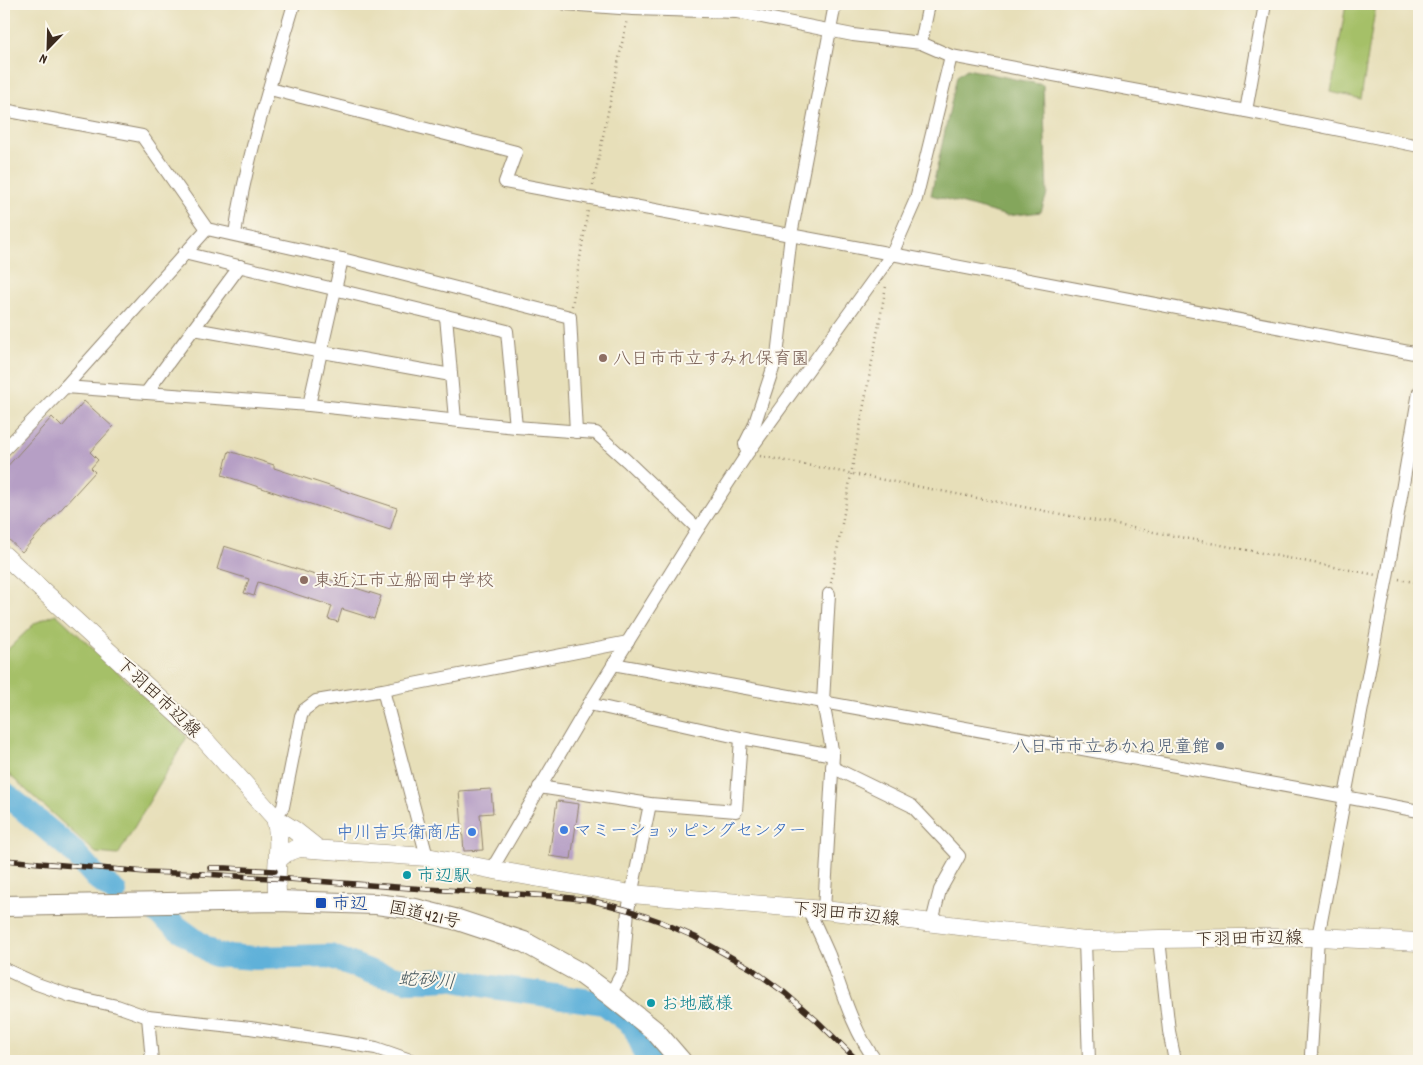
<svg xmlns="http://www.w3.org/2000/svg" width="1423" height="1065" font-family="Dekko,'Klee One',sans-serif">
  <rect width="100%" height="100%" fill="#fbf7ec"/>
  <filter id="ink" filterUnits="userSpaceOnUse"><feTurbulence type="fractalNoise" baseFrequency=".02" numOctaves="2"/><feDisplacementMap in="SourceGraphic" scale="10" xChannelSelector="R" yChannelSelector="G"/><feConvolveMatrix kernelMatrix="1 2 1 2 8 2 1 2 1" color-interpolation-filters="sRGB"/></filter>
  <filter id="wash" filterUnits="userSpaceOnUse"><feTurbulence type="fractalNoise" baseFrequency=".0096" numOctaves="4" result="noise"/><feDisplacementMap in="SourceGraphic" scale="20" xChannelSelector="R" yChannelSelector="G"/><feGaussianBlur stdDeviation="1.12" result="paint"/><feColorMatrix in="noise" values="0 0 0 0 0 0 0 0 0 0 0 0 0 0 0 0 0 1.4 0 .05"/><feComposite in="paint" operator="in"/></filter>
  <g filter="url(#wash)">
    <rect width="100%" height="100%" fill="#e7dfb9"/>
    <g fill="#a5c067" stroke="#707542">
      <path d="M1346 4H1376L1361 99 1331 92Z"/>
      <path d="M56 614 187 737 118 855 96 853 4 770V653L35 623Z"/>
    </g>
    <path fill="#84a65c" stroke="#60683d" d="M967 69 1043 85 1047 194 1041 212 1007 216 931 195 957 76Z"/>
    <g fill="none" stroke-linecap="round" stroke-linejoin="round">
      <g stroke="#5eb1d9" stroke-width="24">
        <path d="M4 793 71 849 96 877 115 892"/>
        <path d="M159 914 215 955 255 958 330 956 374 973 411 981 449 979 492 987 604 1003 634 1026 649 1061"/>
      </g>
    </g>
    <g id="blocks">
      <g fill="#b69fc5">
        <path d="M84 401 113 427 90 452 98 460 91 468 95 472 22 552 4 535V470L52 417 62 427Z"/>
        <path d="M229 451 274 465V468L397 508 390 530 222 475Z"/>
        <path d="M224 546 381 596 374 619 342 609 338 622 328 619 332 606 258 582 254 596 244 593 249 579 217 569Z"/>
        <path d="M491 789 493 813 480 814 483 850 464 851 459 791Z"/>
        <path d="M557 801 579 804 571 859 549 856Z"/>
      </g>
    </g>
  </g>
  <g filter="url(#ink)">
    <use href="#blocks" fill-opacity="0" stroke="#91846c" stroke-width="1"/>
    <g fill="none" stroke-linecap="round" stroke-linejoin="round">
      <defs>
        <g id="minor">
          <path d="M566 4 633 9 737 12 853 35 921 43 951 56 1246 111 1419 146"/>
          <path d="M921 43 929 4"/>
          <path d="M270 89 516 152 505 182 892 254 1419 354"/>
          <path d="M4 110 142 136 207 229 342 259 570 317 576 432"/>
          <path d="M1246 111 1265 4"/>
          <path d="M235 234C246 156 272 80 294 4"/>
          <path d="M184 253 446 316 455 420"/>
          <path d="M446 316 507 331 516 427"/>
          <path d="M194 329 451 375"/>
          <path d="M65 387 309 405 516 427 596 433 627 461 698 529"/>
          <path d="M146 393 240 266"/>
          <path d="M309 405 342 259"/>
          <path d="M746 449 745 444 754 426 777 356 791 235 835 4"/>
          <path d="M4 450 65 387 207 229"/>
          <path d="M613 664 1308 790 1419 811"/>
          <path d="M383 690 427 857"/>
          <path d="M589 704 741 738 833 755"/>
          <path d="M832 767 912 806 959 856 940 890 932 922"/>
          <path d="M539 787 650 804 736 811 741 738"/>
          <path d="M275 818 283 807 301 716 304 710 316 701 383 690 628 642"/>
          <path d="M489 869 496 862 589 704 698 529 747 454 892 254 916 199 951 56"/>
          <path d="M808 909C815 924 822 939 829 955 842 991 853 1031 876 1061"/>
          <path d="M824 910 833 755 823 702 829 594"/>
          <path d="M1159 939 1169 1031 1175 1061"/>
          <path d="M1085 941 1089 1061"/>
          <path d="M4 969 37 984 71 996 117 1006 148 1017 250 1028 376 1048 413 1061"/>
          <path d="M610 995 623 971 628 910 650 804"/>
          <path d="M148 1017 152 1061"/>
          <path d="M1314 1061 1311 1054 1318 937 1387 577 1419 392"/>
        </g>
        <g id="secondary">
          <path d="M4 555 204 739 275 818C283 846 273 873 278 901"/>
          <path d="M275 818 294 830 318 849"/>
          <path d="M279 859 286 853 299 848 427 857 489 869 631 894 824 910 1085 941 1159 939 1318 937 1419 942"/>
        </g>
        <path id="trunk" d="M4 906 278 901 376 904 415 909 458 920 524 942 580 973 610 995 655 1031 681 1061"/>
      </defs>
      <use href="#minor" stroke="#91846c" stroke-width="14"/>
      <use href="#secondary" stroke="#91846c" stroke-width="19"/>
      <use href="#trunk" stroke="#91846c" stroke-width="22"/>
      <g stroke="#91846c" stroke-width="2.5" stroke-dasharray="1 4" stroke-linecap="butt">
        <path d="M1402 4 1419 7"/>
        <path d="M593 185 627 19"/>
        <path d="M572 306 588 210"/>
        <path d="M760 456 1376 575"/>
        <path d="M1399 579 1419 583"/>
        <path d="M831 583 886 286"/>
      </g>
      <use href="#minor" stroke="#fff" stroke-width="12"/>
      <use href="#secondary" stroke="#fff" stroke-width="18"/>
      <use href="#trunk" stroke="#fff" stroke-width="20"/>
      <defs>
        <g id="rail">
          <path d="M4 860 146 872 203 874 288 879 410 888 552 896 590 900 628 910 659 921 695 937 752 969 785 993 815 1019 858 1061"/>
          <path d="M210 868H226L275 871"/>
        </g>
      </defs>
      <use href="#rail" stroke="#3b2a1e" stroke-width="5.5"/>
      <use href="#rail" stroke="#fbf7ec" stroke-width="4" stroke-dasharray="11" stroke-linecap="butt"/>
    </g>
  </g>
  <g fill="#8d6e63" stroke="#fbf7ec" stroke-width="2">
    <circle cx="603" cy="358" r="5"/>
    <circle cx="304" cy="580" r="5"/>
  </g>
  <circle fill="#5c6f8a" stroke="#fbf7ec" stroke-width="2" cx="1220" cy="746" r="5"/>
  <g fill="#3f7fe0" stroke="#fbf7ec" stroke-width="2">
    <circle cx="564" cy="830" r="5"/>
    <circle cx="472" cy="832" r="5"/>
  </g>
  <g fill="#0f9aa8" stroke="#fbf7ec" stroke-width="2">
    <circle cx="407" cy="875" r="5"/>
    <circle cx="651" cy="1003" r="5"/>
  </g>
  <rect fill="#1a4fb4" stroke="#fbf7ec" stroke-width="2" x="315" y="897" width="12" height="12" rx="2.5"/>
  <g text-anchor="middle" stroke-width="4" stroke-linejoin="round" paint-order="stroke">
    <g font-size="18" fill="#785e54" stroke="#fbf7ec" text-anchor="start">
      <text x="613" y="364">八日市市立すみれ保育園</text>
      <text x="314" y="586">東近江市立船岡中学校</text>
    </g>
    <g font-size="18" fill="#3b2a1e" stroke="#fbf7ec">
      <text transform="translate(159 697) rotate(43)" y="6">下羽田市辺線</text>
      <text transform="translate(846 913) rotate(6)" y="6">下羽田市辺線</text>
      <text transform="translate(425 914) rotate(12)" y="6">国道421号</text>
      <text transform="translate(1249 938) rotate(-1)" y="6">下羽田市辺線</text>
    </g>
    <g font-size="18" fill="#4e5e75" stroke="#fbf7ec" text-anchor="end">
      <text x="1210" y="752">八日市市立あかね児童館</text>
    </g>
    <g font-size="18" fill="#366cbe" stroke="#fbf7ec" text-anchor="start">
      <text x="574" y="836">マミーショッピングセンター</text>
      <text x="462" y="838" text-anchor="end">中川吉兵衛商店</text>
    </g>
    <g font-size="18" fill="#0d838f" stroke="#fbf7ec" text-anchor="start">
      <text x="417" y="881">市辺駅</text>
      <text x="661" y="1009">お地蔵様</text>
    </g>
    <g font-size="18" fill="#164399" stroke="#fbf7ec" text-anchor="start">
      <text x="332" y="909">市辺</text>
    </g>
    <g font-size="19" font-style="italic" fill="#47595f" stroke="#fbf7ec">
      <text transform="translate(427 979) rotate(4)" y="7">蛇砂川</text>
    </g>
  </g>
  <rect width="1423" height="1065" fill="none" stroke="#fbf7ec" stroke-width="20"/>
  <g transform="translate(48 48) rotate(203)" stroke="#fbf7ec" stroke-width="4" paint-order="stroke">
  <path d="M0-4L9 19L0 12L-9 19Z" fill="#3b2a1e"/>
  <text y="-8" font-size="14" font-weight="bold" text-anchor="middle" fill="#3b2a1e">N</text>
  </g>
</svg>
